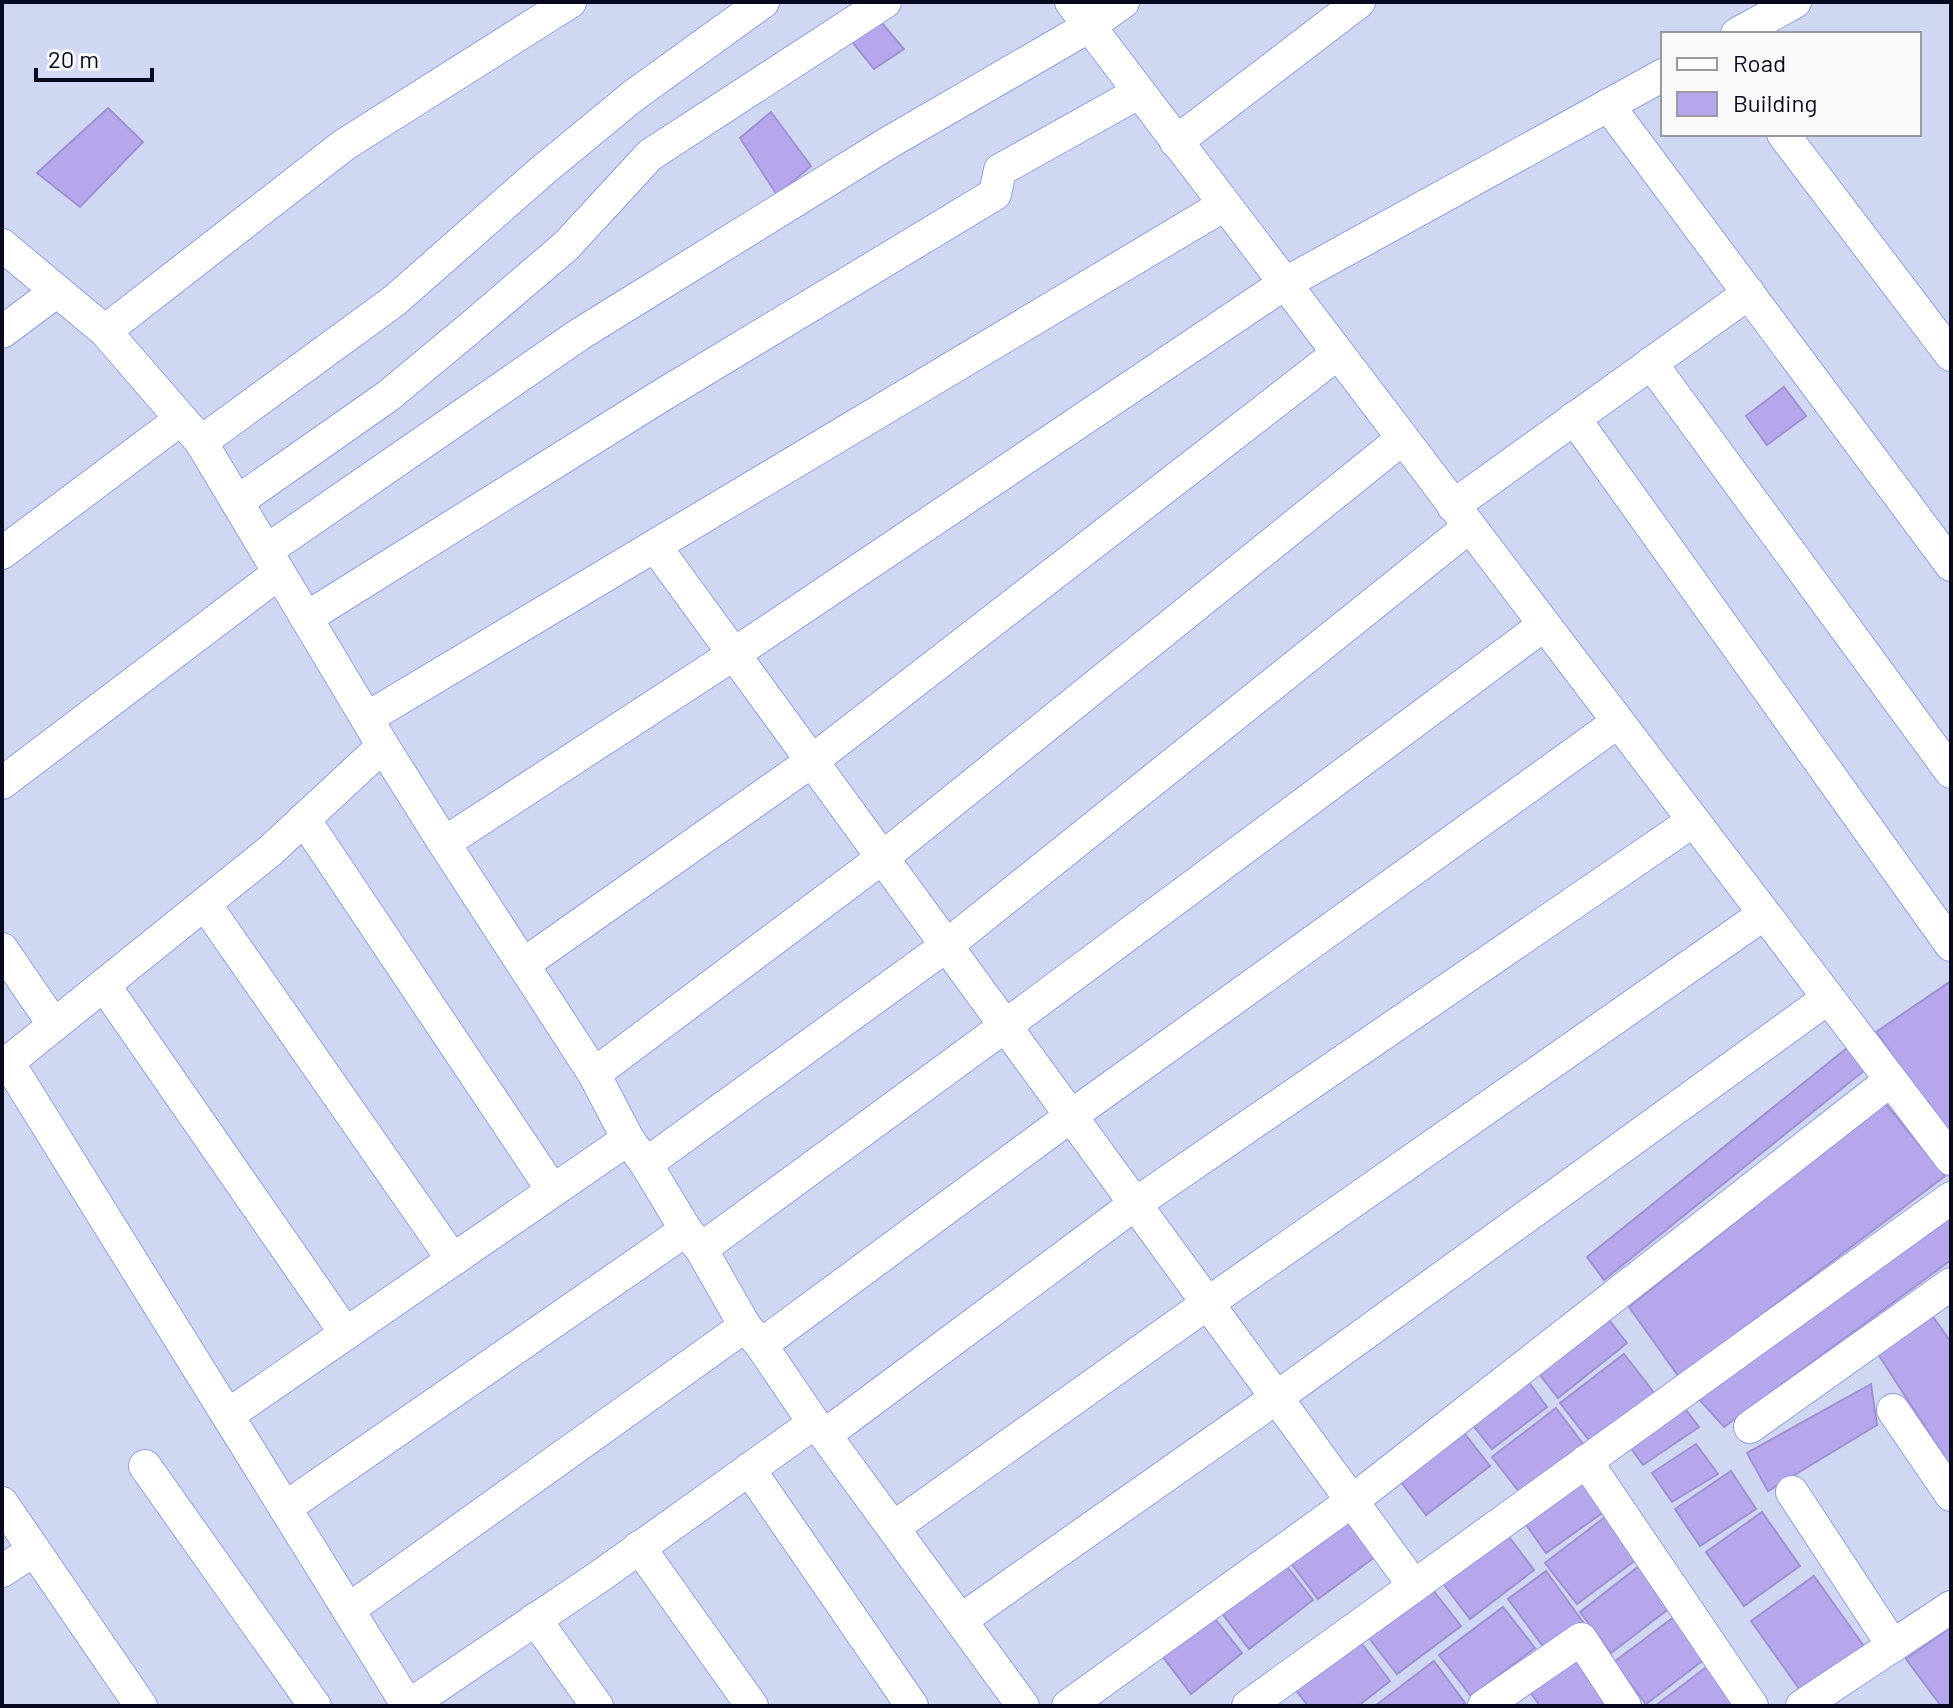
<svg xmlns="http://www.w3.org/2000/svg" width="1953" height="1708" font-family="Barlow,sans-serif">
  <rect width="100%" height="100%" fill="#d0d7f3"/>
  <g fill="#b6a7ec" stroke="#a091d4" stroke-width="2">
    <path d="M875 15 904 49 874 69 848 37Z"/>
    <path d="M108 108 143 142 80 207 37 173Z"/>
    <path d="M771 112 811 166 777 195 740 138Z"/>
    <path d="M1784 387 1806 416 1767 445 1746 416Z"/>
    <path d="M1951 981V1135L1876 1032Z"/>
    <path d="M1847 1048 1876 1061 1604 1280 1587 1257Z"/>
    <path d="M1885 1103 1945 1176 1679 1377 1629 1307Z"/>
    <path d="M1951 1215V1260L1724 1427 1696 1396Z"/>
    <path d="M1603 1312 1627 1343 1558 1398 1533 1366Z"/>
    <path d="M1933 1317 1951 1342V1467L1878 1354Z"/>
    <path d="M1624 1354 1656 1395 1592 1444 1560 1403Z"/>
    <path d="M1522 1373 1547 1407 1492 1449 1464 1414Z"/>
    <path d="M1871 1384 1877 1425 1768 1491 1747 1453Z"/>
    <path d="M1680 1402 1699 1427 1643 1465 1625 1440Z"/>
    <path d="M1556 1408 1587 1449 1524 1498 1492 1457Z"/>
    <path d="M1458 1425 1490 1466 1426 1515 1395 1474Z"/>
    <path d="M1696 1444 1718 1474 1672 1502 1652 1473Z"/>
    <path d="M1731 1471 1756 1509 1700 1546 1675 1509Z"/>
    <path d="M1580 1478 1605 1511 1546 1553 1522 1519Z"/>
    <path d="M1351 1509 1383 1551 1318 1599 1287 1558Z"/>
    <path d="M1762 1512 1800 1566 1744 1606 1706 1552Z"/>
    <path d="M1609 1514 1641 1556 1577 1604 1545 1563Z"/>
    <path d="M1503 1529 1534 1570 1470 1619 1439 1578Z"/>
    <path d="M1282 1560 1313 1600 1249 1649 1218 1608Z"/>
    <path d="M1643 1563 1675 1604 1611 1653 1580 1612Z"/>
    <path d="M1546 1571 1583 1622 1545 1649 1508 1599Z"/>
    <path d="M1814 1576 1866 1649 1803 1694 1751 1621Z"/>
    <path d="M1429 1585 1461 1626 1397 1674 1365 1633Z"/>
    <path d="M1503 1607 1535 1648 1471 1696 1439 1655Z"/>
    <path d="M1678 1614 1710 1655 1646 1704 1614 1662Z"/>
    <path d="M1212 1615 1242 1653 1191 1694 1160 1653Z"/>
    <path d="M1951 1627V1706H1941L1906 1659Z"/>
    <path d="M1359 1640 1390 1681 1358 1706H1308L1295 1689Z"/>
    <path d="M1578 1649 1616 1706H1540L1526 1686Z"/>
    <path d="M1434 1661 1465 1703 1460 1706H1375Z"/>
    <path d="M1708 1666 1739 1706H1655Z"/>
  </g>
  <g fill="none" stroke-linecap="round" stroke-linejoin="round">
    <defs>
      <g id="minor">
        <path d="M1071 2 1951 1159"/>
        <path d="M1737 34 1795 2"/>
        <path d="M1608 105 1951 565"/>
        <path d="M1783 134 1951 355"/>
        <path d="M1176 142 1359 2"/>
        <path d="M2 245 105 331 201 442 383 746 444 843 594 1074 628 1139 646 1164 686 1230 701 1249 745 1326 761 1345 814 1423 825 1435 1023 1706"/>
        <path d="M105 331 344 145 570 2"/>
        <path d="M2 332 57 291"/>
        <path d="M1651 363 1951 772"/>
        <path d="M1574 418 1951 945"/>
        <path d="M201 442 394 301 542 171 633 96 763 2"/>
        <path d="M237 502 388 396 470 328 566 246 650 155 885 2"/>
        <path d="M1453 506 1749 293"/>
        <path d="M655 546 1414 1586"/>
        <path d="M266 551 580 334 888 143 1088 27 1123 2"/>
        <path d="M2 553 181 419"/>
        <path d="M306 618 659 397 995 194 1000 170 1138 93"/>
        <path d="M367 718 1224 205"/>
        <path d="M2 783 279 573"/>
        <path d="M304 819 553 1191"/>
        <path d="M444 843 734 654 1284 284 1663 75"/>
        <path d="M205 904 453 1260"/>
        <path d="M2 949 54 1025"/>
        <path d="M524 964 812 761 1337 354"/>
        <path d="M104 985 346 1334"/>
        <path d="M8 1062 408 1706 603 1574 814 1423"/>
        <path d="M2 1067 270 851 383 746"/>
        <path d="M594 1074 882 858 1402 439"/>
        <path d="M646 1164 946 946 1469 527"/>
        <path d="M701 1249 1005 1026 1544 625"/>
        <path d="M761 1345 1071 1116 1618 722"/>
        <path d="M1893 1410 1951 1495"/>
        <path d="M228 1415 628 1139"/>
        <path d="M1750 1427 1951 1284"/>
        <path d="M825 1435 1135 1204 1693 821"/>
        <path d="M1586 1461 1752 1706"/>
        <path d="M145 1466 315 1706"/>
        <path d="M749 1469 912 1706"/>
        <path d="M1792 1492 1893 1646"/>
        <path d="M2 1503 141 1706"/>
        <path d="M285 1508 686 1230"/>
        <path d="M893 1528 1208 1303 1764 914"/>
        <path d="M639 1547 752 1706"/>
        <path d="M2 1571 34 1550"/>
        <path d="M348 1610 745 1326"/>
        <path d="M535 1619 597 1706"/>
        <path d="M961 1620 1276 1398 1828 998"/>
        <path d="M1068 1706 1352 1501 1891 1080"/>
        <path d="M1248 1706 1951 1198"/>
        <path d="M1484 1706 1581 1639 1625 1706"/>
        <path d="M1802 1706 1951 1607"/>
      </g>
    </defs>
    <use href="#minor" stroke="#91a0e2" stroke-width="34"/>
    <use href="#minor" stroke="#fff" stroke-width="32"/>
  </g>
  <rect width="1953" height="1708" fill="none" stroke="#060920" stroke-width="8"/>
  <rect x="1661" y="32" width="260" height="104" fill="#f9f9f9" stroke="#9899a2" stroke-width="2"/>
  <rect x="1677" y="58" width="40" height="12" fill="#ffffff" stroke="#9899a2" stroke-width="2"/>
  <text x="1733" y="72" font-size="24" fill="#060920">Road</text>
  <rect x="1677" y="92" width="40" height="24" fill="#b6a7ec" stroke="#9899a2" stroke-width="2"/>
  <text x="1733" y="112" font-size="24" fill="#060920">Building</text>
  <path d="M36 68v12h116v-12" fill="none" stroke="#060920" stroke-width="4"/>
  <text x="48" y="68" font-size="24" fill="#060920" stroke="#f9f9f9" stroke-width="6" paint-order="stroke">20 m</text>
</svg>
